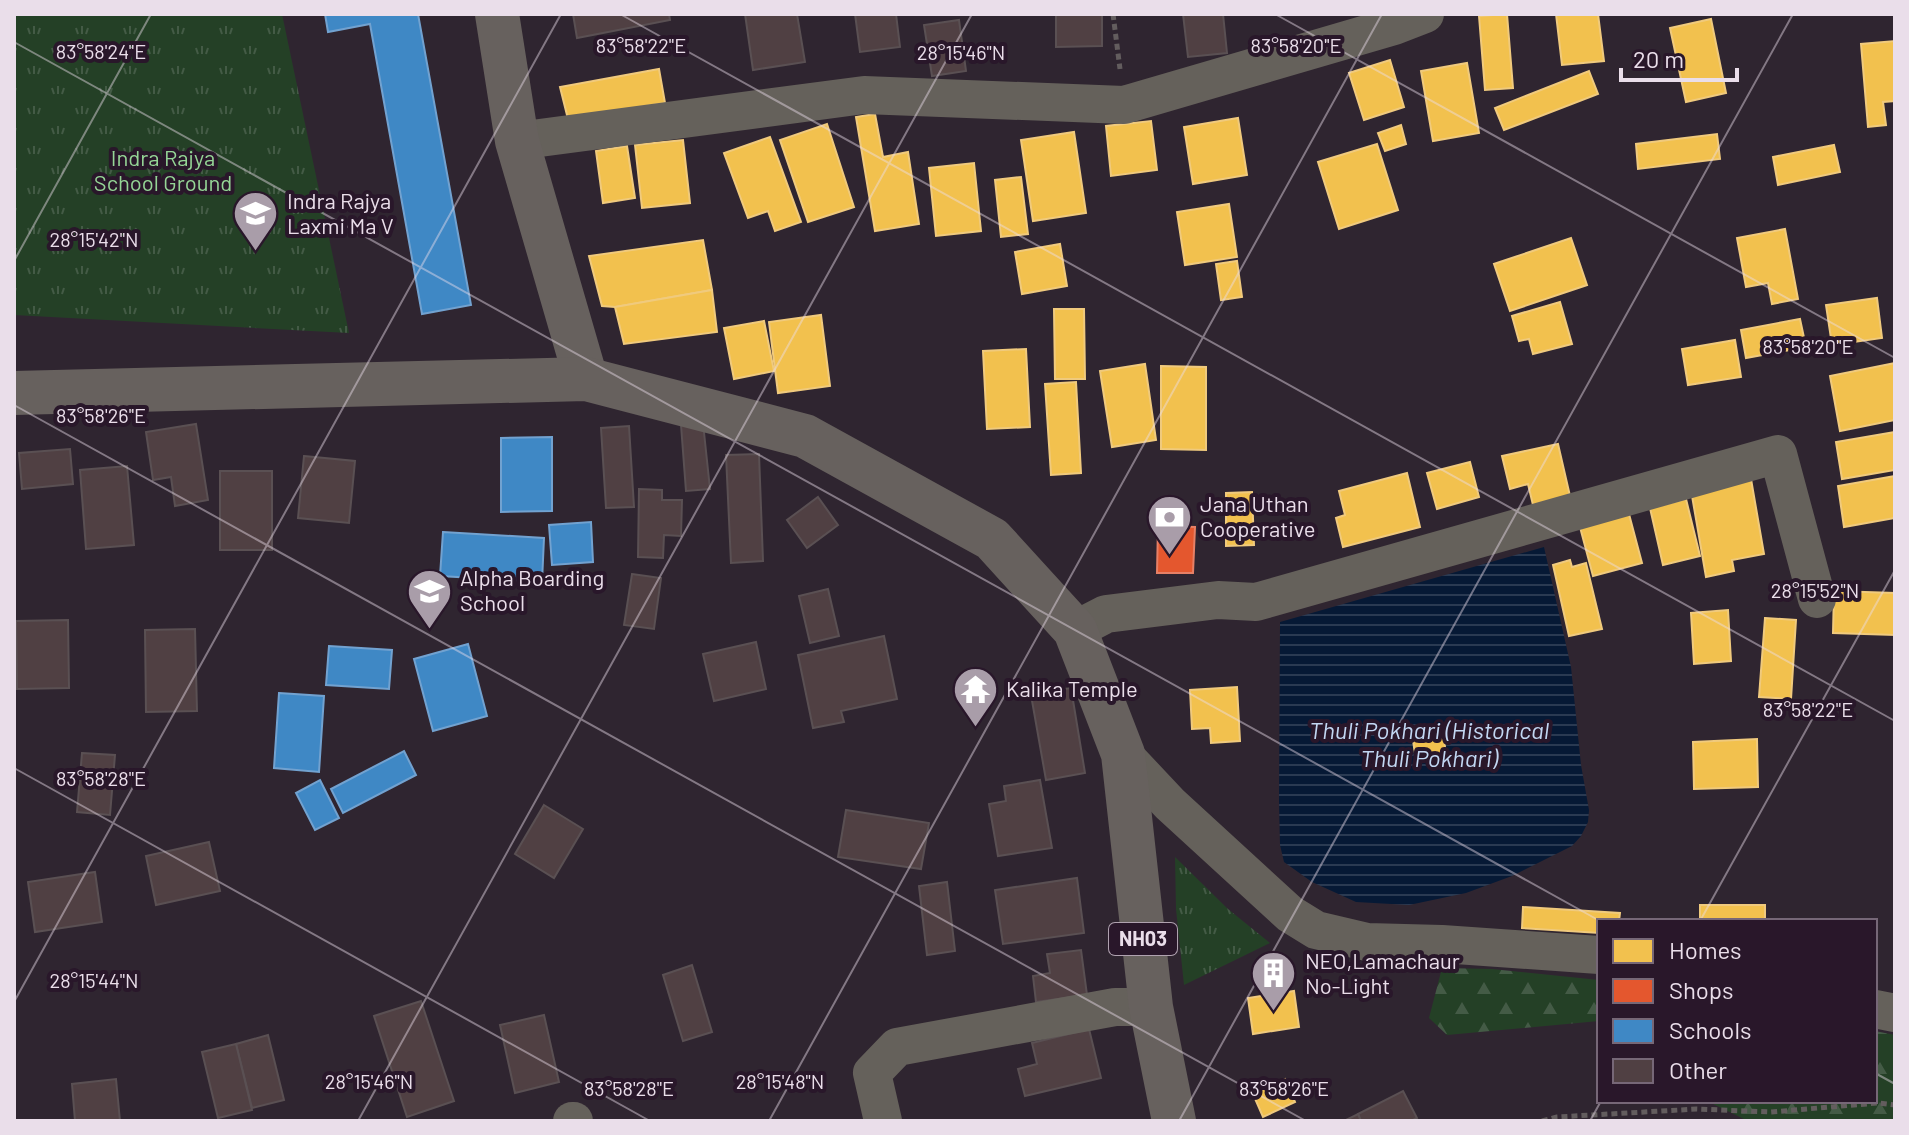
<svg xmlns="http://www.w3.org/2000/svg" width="1909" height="1135" font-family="Barlow,sans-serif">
  <defs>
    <pattern id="grass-tufts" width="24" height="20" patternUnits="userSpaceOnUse" patternTransform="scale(2)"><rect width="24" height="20" fill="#244026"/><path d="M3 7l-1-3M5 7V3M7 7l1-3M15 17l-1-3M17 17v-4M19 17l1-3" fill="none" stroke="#445b46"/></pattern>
    <pattern id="forest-firs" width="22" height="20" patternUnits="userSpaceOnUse" patternTransform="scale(2)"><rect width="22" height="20" fill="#244026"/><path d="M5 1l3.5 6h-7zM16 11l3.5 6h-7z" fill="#445b46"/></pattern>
    <pattern id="water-rules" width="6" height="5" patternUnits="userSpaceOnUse" patternTransform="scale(2)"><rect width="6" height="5" fill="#061935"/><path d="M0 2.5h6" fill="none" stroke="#2a3a52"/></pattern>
  </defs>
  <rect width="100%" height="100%" fill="#2f2530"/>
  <g fill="url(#grass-tufts)">
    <path d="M14 14H282L349 333 14 315Z"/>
    <path d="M1175 857 1228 909 1270 943 1184 985 1176 909Z"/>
  </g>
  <g fill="url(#forest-firs)">
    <path d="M1442 968 1492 969 1599 980V1021L1447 1035 1429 1018Z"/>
    <path d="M1875 1031 1895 1035V1121H1748L1707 1101H1875Z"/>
  </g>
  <path fill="url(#water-rules)" d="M1544 547 1571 667 1581 765 1589 810 1588 822 1581 836 1572 846 1512 876 1466 893 1409 905 1356 902 1312 882 1284 862 1280 845 1279 801 1280 622Z"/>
  <g fill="#f2c14e" stroke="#f0ca7d" stroke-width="2">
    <path d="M1507 14 1513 88 1485 90 1479 16Z"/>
    <path d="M1556 14H1598L1604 61 1562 65Z"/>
    <path d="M1711 19 1726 93 1686 102 1670 28Z"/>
    <path d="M1895 41V101L1883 102 1886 125 1868 127 1861 44Z"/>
    <path d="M1390 60 1404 107 1364 120 1349 73Z"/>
    <path d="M1467 63 1479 133 1433 141 1421 71Z"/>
    <path d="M659 69 665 103 568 119 560 87Z"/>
    <path d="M1589 71 1598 94 1504 130 1495 108Z"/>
    <path d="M875 114 883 157 908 152 919 224 875 231 856 117Z"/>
    <path d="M1238 118 1247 175 1193 184 1184 127Z"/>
    <path d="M1151 121 1157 170 1111 176 1106 126Z"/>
    <path d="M827 124 854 207 808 222 780 140Z"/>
    <path d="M1401 125 1406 144 1385 151 1378 133Z"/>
    <path d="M1074 132 1086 213 1033 221 1021 140Z"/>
    <path d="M1717 134 1720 159 1638 169 1636 144Z"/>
    <path d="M770 137 801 222 775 231 768 211 748 218 724 153Z"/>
    <path d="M683 140 690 203 642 208 635 145Z"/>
    <path d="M1377 144 1398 210 1339 229 1318 162Z"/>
    <path d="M1834 145 1840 172 1778 185 1773 157Z"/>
    <path d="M627 146 635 198 603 203 596 151Z"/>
    <path d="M974 163 981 231 936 236 929 168Z"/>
    <path d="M1021 177 1028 234 1001 237 995 180Z"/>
    <path d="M1229 204 1237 257 1185 265 1177 212Z"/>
    <path d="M1785 229 1798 299 1772 304 1768 283 1746 287 1737 238Z"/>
    <path d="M1571 238 1587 285 1510 311 1494 264Z"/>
    <path d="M703 240 712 290 615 307 602 306 589 256Z"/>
    <path d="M1060 244 1067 286 1022 294 1015 252Z"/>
    <path d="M1237 261 1242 297 1221 300 1216 264Z"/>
    <path d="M712 290 717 332 624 344 615 307Z"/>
    <path d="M1877 298 1882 338 1832 345 1826 305Z"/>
    <path d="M1560 302 1572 344 1533 354 1529 339 1519 341 1512 316Z"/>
    <path d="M1054 309H1084L1085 379H1055Z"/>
    <path d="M821 315 830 386 778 393 769 322Z"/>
    <path d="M1800 319 1806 347 1746 358 1741 330Z"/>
    <path d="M764 321 774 371 734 379 724 328Z"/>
    <path d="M1735 340 1741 377 1688 385 1682 349Z"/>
    <path d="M1026 349 1030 427 987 429 983 351Z"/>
    <path d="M1895 363V420L1840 431 1830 376Z"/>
    <path d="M1145 364 1156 440 1112 447 1100 371Z"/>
    <path d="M1161 366 1206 367V450L1161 449Z"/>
    <path d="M1076 382 1081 473 1051 475 1045 384Z"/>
    <path d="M1895 432V470L1842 479 1836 442Z"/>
    <path d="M1558 444 1570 496 1533 505 1528 484 1510 489 1502 456Z"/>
    <path d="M1470 462 1479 497 1437 509 1427 473Z"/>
    <path d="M1407 473 1420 527 1343 547 1336 518 1345 515 1339 491Z"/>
    <path d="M1895 476V518L1844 527 1838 486Z"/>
    <path d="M1751 479 1764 554 1732 560 1734 571 1706 577 1691 490Z"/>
    <path d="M1252 492 1254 545 1226 546V493Z"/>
    <path d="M1625 499 1642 563 1593 576 1576 512Z"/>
    <path d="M1686 499 1700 556 1663 565 1650 508Z"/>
    <path d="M1570 560 1572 567 1586 563 1602 629 1569 636 1553 565Z"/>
    <path d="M1834 591 1895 593V635L1833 633Z"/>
    <path d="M1728 610 1731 661 1694 664 1691 613Z"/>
    <path d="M1765 618 1796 620 1791 699 1759 697Z"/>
    <path d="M1237 687 1240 741 1211 743 1210 728 1192 729 1190 690Z"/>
    <path d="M1443 729 1446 756 1416 761 1412 733Z"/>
    <path d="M1757 739 1758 787 1694 789 1693 742Z"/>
    <rect x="1700" y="905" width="65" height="16"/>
    <path d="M1523 907 1620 913 1619 921H1599V933L1522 928Z"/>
    <path d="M1294 991 1299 1027 1253 1034 1248 998Z"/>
    <path d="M1285 1079 1295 1102 1263 1117 1253 1094Z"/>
  </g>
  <path fill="#e4572e" stroke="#e68066" stroke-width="2" d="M1158 526 1195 527 1193 573H1157Z"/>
  <g fill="#3f88c5" stroke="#72a2d0" stroke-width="2">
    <path d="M325 14H418L471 305 422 314 370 24 328 32Z"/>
    <path d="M552 437V511L501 512V438Z"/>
    <path d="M591 522 593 562 552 565 549 525Z"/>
    <path d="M443 532 544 538 542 582 440 576Z"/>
    <path d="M468 644 487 716 433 731 414 659Z"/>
    <path d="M329 646 392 650 389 689 326 685Z"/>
    <path d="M279 693 324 696 319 772 274 768Z"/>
    <path d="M404 751 416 775 343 813 331 789Z"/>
    <path d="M320 780 339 818 315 830 296 793Z"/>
  </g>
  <g fill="#504043" stroke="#5a5053" stroke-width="2">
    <path d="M573 14H669L670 20 577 38Z"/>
    <path d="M745 14H797L805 62 753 70Z"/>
    <path d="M855 14H896L900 47 860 52Z"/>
    <path d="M1056 14H1102V46L1056 47Z"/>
    <path d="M1183 14H1223L1227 53 1188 57Z"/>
    <path d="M959 20 966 71 932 76 924 25Z"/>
    <path d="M703 423 710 489 686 491 681 425Z"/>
    <path d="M196 424 208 500 175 506 171 477 153 480 146 432Z"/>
    <path d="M629 426 634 507 606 508 601 428Z"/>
    <path d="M70 449 73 484 22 489 19 453Z"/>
    <path d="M759 454 763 561 731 563 726 455Z"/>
    <path d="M304 456 355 461 349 523 298 518Z"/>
    <path d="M127 466 134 545 86 549 80 470Z"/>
    <rect x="220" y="471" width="52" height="79"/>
    <path d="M639 489 662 490V500H682L681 536 664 535 663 558 638 557Z"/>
    <path d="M818 497 838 525 807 548 787 520Z"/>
    <path d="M632 574 661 578 654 629 624 625Z"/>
    <path d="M828 589 839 636 810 643 799 596Z"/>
    <path d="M68 620 69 688 17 689 16 621Z"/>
    <path d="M195 629 197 711 146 712 145 630Z"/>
    <path d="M884 636 897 699 841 711 844 722 813 728 798 655Z"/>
    <path d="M756 642 766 689 714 701 703 654Z"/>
    <path d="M1071 688 1085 773 1046 780 1031 695Z"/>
    <path d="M82 753 115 755 110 815 77 812Z"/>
    <path d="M1040 780 1052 848 998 856 989 804 1006 801 1004 786Z"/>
    <path d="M544 805 583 829 554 878 515 854Z"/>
    <path d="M846 810 929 823 921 869 838 857Z"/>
    <path d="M209 842 220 891 156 905 146 856Z"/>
    <path d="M95 872 102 922 35 932 28 882Z"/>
    <path d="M1077 878 1084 933 1003 944 995 890Z"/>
    <path d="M947 882 955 951 927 955 919 886Z"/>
    <path d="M1081 950 1087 995 1036 1002 1033 976 1050 973 1047 954Z"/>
    <path d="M692 965 712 1032 683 1041 663 975Z"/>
    <path d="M421 1001 454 1101 407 1117 374 1016Z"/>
    <path d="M544 1015 559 1082 515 1093 500 1025Z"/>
    <path d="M1089 1029 1101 1078 1025 1096 1018 1069 1037 1064 1032 1043Z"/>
    <path d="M268 1035 284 1100 252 1108 236 1044Z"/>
    <path d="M236 1044 252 1110 218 1118 202 1052Z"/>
    <path d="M116 1079 120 1121H75L72 1084Z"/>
    <path d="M1403 1091 1417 1118 1411 1121H1361L1358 1114Z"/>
    <path d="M1358 1114 1361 1121H1344Z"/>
  </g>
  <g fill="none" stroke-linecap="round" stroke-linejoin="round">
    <g stroke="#635d5e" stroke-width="5" stroke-dasharray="6 4" stroke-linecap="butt">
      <path d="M1113 14 1120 69"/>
      <path d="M1542 1121 1557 1117 1697 1109 1771 1112 1878 1103 1895 1105"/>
    </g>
    <g stroke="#65615b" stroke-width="38">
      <path d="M517 141 864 95 1124 105 1394 26 1425 14"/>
      <path d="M1075 630 1106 614 1218 600 1256 602 1778 454 1817 599"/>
      <path d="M1123 754 1170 804 1290 914 1316 930 1367 942 1442 944 1599 955"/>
      <path d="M1875 1009 1895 1013"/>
      <path d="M572 1121H574"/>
      <path d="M883 1121 872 1073 897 1047 1115 1007H1151"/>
    </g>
    <g stroke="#67615e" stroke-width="44">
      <path d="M497 14 517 141 586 379"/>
      <path d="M14 393 586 379 805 436 992 539 1075 630 1123 754 1151 1007 1174 1121"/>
    </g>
  </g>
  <path fill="none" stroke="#eadeea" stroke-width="2" stroke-opacity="0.45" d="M620 14 1895 721M1275 14 1895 358M14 42 1600 921M14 261 151 14M14 405 1306 1121M14 768 650 1121M1700 921 1895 570M14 1002 561 14M1875 1073 1895 1084M358 1121 972 14M769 1121 1382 14M1179 1121 1793 14M1590 1121 1601 1101"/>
  <defs>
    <symbol id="school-pin" viewBox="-11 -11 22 30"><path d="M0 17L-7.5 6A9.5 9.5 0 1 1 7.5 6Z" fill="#a99da9" stroke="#29172a"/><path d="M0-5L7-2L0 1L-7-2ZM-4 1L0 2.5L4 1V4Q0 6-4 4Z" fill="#fff"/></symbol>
    <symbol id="bank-pin" viewBox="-11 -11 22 30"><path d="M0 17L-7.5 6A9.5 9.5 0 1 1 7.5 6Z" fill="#a99da9" stroke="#29172a"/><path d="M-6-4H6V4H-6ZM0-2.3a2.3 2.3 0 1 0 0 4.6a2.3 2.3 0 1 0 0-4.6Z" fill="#fff"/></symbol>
    <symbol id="temple-pin" viewBox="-11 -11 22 30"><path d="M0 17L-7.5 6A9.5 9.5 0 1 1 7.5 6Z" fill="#a99da9" stroke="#29172a"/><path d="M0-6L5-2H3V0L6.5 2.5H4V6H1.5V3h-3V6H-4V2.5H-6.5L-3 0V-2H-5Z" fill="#fff"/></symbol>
    <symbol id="building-pin" viewBox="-11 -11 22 30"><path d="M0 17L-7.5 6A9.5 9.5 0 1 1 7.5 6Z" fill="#a99da9" stroke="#29172a"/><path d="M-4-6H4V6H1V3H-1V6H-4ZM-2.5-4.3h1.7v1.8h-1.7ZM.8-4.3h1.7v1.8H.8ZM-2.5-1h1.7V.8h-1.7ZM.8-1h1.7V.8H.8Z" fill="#fff"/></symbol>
  </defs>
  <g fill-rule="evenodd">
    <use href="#school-pin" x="230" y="188" width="51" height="69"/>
    <use href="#bank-pin" x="1144" y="492" width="51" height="69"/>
    <use href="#school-pin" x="404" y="566" width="51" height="69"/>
    <use href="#temple-pin" x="950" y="664" width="51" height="69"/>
    <use href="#building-pin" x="1248" y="948" width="51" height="69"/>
  </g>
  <g text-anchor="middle" stroke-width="8" stroke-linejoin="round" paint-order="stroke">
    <rect fill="#29172a" stroke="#b0a2b0" stroke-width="2" x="1109" y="923" width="68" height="32" rx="6"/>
    <g font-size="20" font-weight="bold" fill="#eadeea">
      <text x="1143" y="946">NH03</text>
    </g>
    <g font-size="22" fill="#95d696" stroke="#29172a">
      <text x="163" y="166">Indra Rajya<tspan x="163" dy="25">School Ground</tspan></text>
    </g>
    <g font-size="22" fill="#eadeea" stroke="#29172a" text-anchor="start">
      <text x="287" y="209">Indra Rajya<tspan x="287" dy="25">Laxmi Ma V</tspan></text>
      <text x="1200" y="512">Jana Uthan<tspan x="1200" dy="25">Cooperative</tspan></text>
      <text x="460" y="586">Alpha Boarding<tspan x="460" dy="25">School</tspan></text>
      <text x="1006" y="697">Kalika Temple</text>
      <text x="1305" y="969">NEO,Lamachaur<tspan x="1305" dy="25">No-Light</tspan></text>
    </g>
    <g font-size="24" font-style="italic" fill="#c2d7f3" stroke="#29172a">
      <text x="1429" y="739">Thuli Pokhari (Historical<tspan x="1429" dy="28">Thuli Pokhari)</tspan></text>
    </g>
  </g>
  <g font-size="20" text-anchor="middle" fill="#eadeea" stroke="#29172a" stroke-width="8" stroke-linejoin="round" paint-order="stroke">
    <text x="641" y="53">83°58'22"E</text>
    <text x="1296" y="53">83°58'20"E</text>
    <text x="101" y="59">83°58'24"E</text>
    <text x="961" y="60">28°15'46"N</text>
    <text x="94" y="247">28°15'42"N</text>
    <text x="1808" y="354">83°58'20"E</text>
    <text x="101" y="423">83°58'26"E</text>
    <text x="1815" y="598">28°15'52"N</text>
    <text x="1808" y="717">83°58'22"E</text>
    <text x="101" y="786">83°58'28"E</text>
    <text x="94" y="988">28°15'44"N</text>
    <text x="369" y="1089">28°15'46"N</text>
    <text x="780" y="1089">28°15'48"N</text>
    <text x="629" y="1096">83°58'28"E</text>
    <text x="1284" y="1096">83°58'26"E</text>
  </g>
  <rect width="1909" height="1135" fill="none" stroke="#eadeea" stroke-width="32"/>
  <rect x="1597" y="919" width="280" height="184" fill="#29172a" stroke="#766777" stroke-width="2"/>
  <rect x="1613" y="939" width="40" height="24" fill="#f2c14e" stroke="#766777" stroke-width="2"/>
  <text x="1669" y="959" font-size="24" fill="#eadeea">Homes</text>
  <rect x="1613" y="979" width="40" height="24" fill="#e4572e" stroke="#766777" stroke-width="2"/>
  <text x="1669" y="999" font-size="24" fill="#eadeea">Shops</text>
  <rect x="1613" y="1019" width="40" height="24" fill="#3f88c5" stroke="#766777" stroke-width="2"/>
  <text x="1669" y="1039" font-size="24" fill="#eadeea">Schools</text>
  <rect x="1613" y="1059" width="40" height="24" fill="#504043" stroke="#766777" stroke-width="2"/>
  <text x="1669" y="1079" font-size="24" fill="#eadeea">Other</text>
  <path d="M1621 68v12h116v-12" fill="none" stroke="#eadeea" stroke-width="4"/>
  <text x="1633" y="68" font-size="24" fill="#eadeea" stroke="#29172a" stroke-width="6" paint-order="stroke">20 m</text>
</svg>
